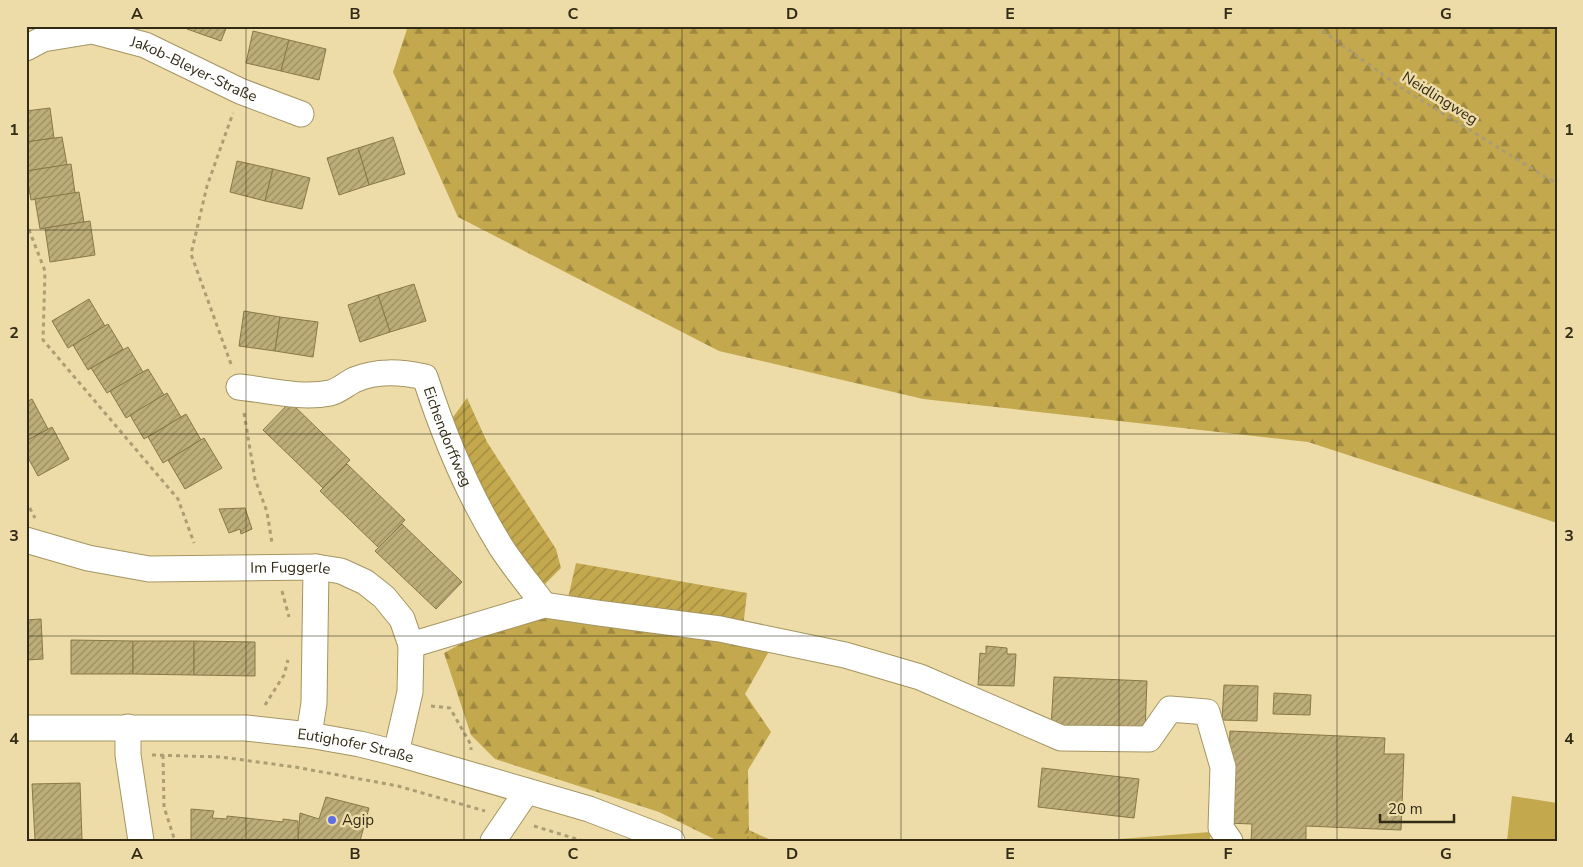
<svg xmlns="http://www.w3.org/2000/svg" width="1583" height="867" font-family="'Nunito Sans',sans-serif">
  <defs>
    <pattern id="grass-dots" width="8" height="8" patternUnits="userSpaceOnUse" patternTransform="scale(1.25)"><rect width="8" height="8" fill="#c3a84e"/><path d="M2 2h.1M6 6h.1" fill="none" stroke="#9f8940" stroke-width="1.8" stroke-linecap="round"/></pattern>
    <pattern id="forest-firs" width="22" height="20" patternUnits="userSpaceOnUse" patternTransform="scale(1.25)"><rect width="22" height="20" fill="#c3a84e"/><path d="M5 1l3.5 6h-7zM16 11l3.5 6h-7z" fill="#9f8940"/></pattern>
    <pattern id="garden-furrows" width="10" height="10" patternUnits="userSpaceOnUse" patternTransform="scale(1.25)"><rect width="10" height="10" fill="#c3a84e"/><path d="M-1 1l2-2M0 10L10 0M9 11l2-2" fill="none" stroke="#9f8940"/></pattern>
    <pattern id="building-hatch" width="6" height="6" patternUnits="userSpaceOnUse" patternTransform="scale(1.25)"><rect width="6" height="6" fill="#bdad79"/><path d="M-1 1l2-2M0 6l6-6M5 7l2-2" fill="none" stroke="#9a8d62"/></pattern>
  </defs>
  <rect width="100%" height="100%" fill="#eddca7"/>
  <path fill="url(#grass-dots)" d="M749 830 773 841H745Z"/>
  <g fill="url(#forest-firs)">
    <path d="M408 26H1557V523L1308 442 923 399 719 351 458 217 393 72Z"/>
    <path d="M554 612 772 646 745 694 771 732 748 770 749 830 745 841H718L659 812 495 759 471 735 444 653 505 620Z"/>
  </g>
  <g fill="#c3a84e">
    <path d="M1512 796 1557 803V841H1507Z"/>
    <path d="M1210 832V841H1094Z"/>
  </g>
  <g fill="url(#garden-furrows)">
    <path d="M467 398 487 442 556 549 561 568 542 587 500 530 448 424Z"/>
    <path d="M576 563 747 593 743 628 568 598Z"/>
  </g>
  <g fill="url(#building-hatch)" stroke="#897947">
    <path d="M188 26H227L221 41 187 29Z"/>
    <path d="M253 31 289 40 281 71 246 63Z"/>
    <path d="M289 40 326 49 319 80 281 71Z"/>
    <path d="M50 108 54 138 26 142V111Z"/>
    <path d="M62 137 67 165 26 171V142Z"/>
    <path d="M393 137 405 174 369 185 358 148Z"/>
    <path d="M358 148 369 185 339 195 327 158Z"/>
    <path d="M237 161 273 169 265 201 230 192Z"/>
    <path d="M71 164 75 193 31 200 26 171Z"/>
    <path d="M273 169 310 178 302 209 265 201Z"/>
    <path d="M79 192 84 222 40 229 35 199Z"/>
    <path d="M90 221 95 255 50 262 45 228Z"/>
    <path d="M414 284 426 321 390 332 378 295Z"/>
    <path d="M378 295 390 332 360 342 348 305Z"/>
    <path d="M89 299 105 326 68 348 52 321Z"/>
    <path d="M244 311 280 317 275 351 239 346Z"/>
    <path d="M280 317 318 322 313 357 275 351Z"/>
    <path d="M108 324 123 349 88 370 73 345Z"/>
    <path d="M128 347 143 372 107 393 91 368Z"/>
    <path d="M148 369 164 395 126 418 110 391Z"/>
    <path d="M167 393 181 417 144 439 130 415Z"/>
    <path d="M32 399 48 429 26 441V402Z"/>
    <path d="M290 402 350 460 323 488 263 430Z"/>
    <path d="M186 414 201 440 163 463 148 437Z"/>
    <path d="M52 427 69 459 38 476 26 454V441Z"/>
    <path d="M204 438 222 468 185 489 168 460Z"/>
    <path d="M347 464 405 520 379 548 320 491Z"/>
    <path d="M245 508 252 529 241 534 240 529 229 533 219 509Z"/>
    <path d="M402 524 462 582 436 609 375 551Z"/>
    <path d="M41 619 43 659 26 660V620Z"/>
    <path d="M71 640 133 641V674H71Z"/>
    <path d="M133 641H194V675L133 674Z"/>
    <path d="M194 641 255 642V676L194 675Z"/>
    <path d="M986 646 1007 648V654H1016L1014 686 978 685 980 653 986 654Z"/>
    <path d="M1054 677 1147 681 1145 732 1051 727Z"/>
    <path d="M1224 685 1258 686 1257 721 1222 720Z"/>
    <path d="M1274 693 1311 695 1310 715 1273 714Z"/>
    <path d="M1230 731 1385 738 1384 754H1404L1401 830 1306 826V841H1251L1252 824 1226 823Z"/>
    <path d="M1042 768 1139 779 1134 818 1038 807Z"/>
    <path d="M80 783 82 839 35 840 32 784Z"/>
    <path d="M326 797 369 808 360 841H298L300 813 319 819Z"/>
    <path d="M191 809 214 811 212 818 227 819V816L283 822V819L298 821V841H191Z"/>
  </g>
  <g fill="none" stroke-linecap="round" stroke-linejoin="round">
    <defs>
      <g id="minor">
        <path id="s1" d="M26 48 43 39 92 31 145 45 240 91 301 114"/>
        <path id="s2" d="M239 387C268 390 301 399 330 393 339 391 346 384 354 380 377 370 401 372 425 377 444 436 468 494 501 547 514 567 530 586 544 605"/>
        <path id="s3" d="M26 540 88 558 149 569 316 567 341 571 365 582 384 597 402 619 411 645 410 692 396 753"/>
        <path d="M411 645 544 605 598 613 720 629 845 655 920 677 1061 738 1149 739 1170 709 1207 712 1223 767 1221 828 1230 841"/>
        <path d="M128 727V755L141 841"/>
        <path id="s4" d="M26 728H246L309 735 360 744 396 753 589 809 672 841"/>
        <path d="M309 735 314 703 316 567"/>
        <path d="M493 841 527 791"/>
      </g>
    </defs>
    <use href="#minor" stroke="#a59562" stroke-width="27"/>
    <g stroke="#ab9d74" stroke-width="3" stroke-dasharray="4 4" stroke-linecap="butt">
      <path d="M1316 26 1397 85 1557 184"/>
      <path d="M26 222 45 271 43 340 178 499 194 543"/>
      <path d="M231 364 191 254 207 186 233 113"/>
      <path d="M244 413 255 479 267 512 272 543"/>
      <path d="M26 501 35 518"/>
      <path d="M282 591 289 617"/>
      <path d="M265 705 284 675 288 660"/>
      <path d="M431 706 450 708 471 745V750"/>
      <path d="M152 755 221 757 295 767 398 786 485 811"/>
      <path d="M163 755 164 807 175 841"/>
      <path d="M534 826 583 841"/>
    </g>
    <use href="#minor" stroke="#fff" stroke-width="25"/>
  </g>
  <path fill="none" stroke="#322b16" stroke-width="1" stroke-opacity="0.55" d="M246 26V841M464 26V841M682 26V841M901 26V841M1119 26V841M1337 26V841M26 230H1557M26 434H1557M26 636H1557"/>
  <circle fill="#5c6fe6" stroke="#eddca7" stroke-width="2" cx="332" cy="820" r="5"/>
  <g text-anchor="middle" stroke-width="5" stroke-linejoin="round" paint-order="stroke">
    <g font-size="15" fill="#322b16" stroke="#eddca7">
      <text dy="5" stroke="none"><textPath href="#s1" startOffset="178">Jakob-Bleyer-Straße</textPath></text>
      <text transform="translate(1440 98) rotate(32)" y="5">Neidlingweg</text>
      <text dy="5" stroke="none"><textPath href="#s2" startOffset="255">Eichendorffweg</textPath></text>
      <text dy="5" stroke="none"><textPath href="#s3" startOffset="268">Im Fuggerle</textPath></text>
      <text dy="5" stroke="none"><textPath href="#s4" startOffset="331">Eutighofer Straße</textPath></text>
    </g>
    <g font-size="15" fill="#322b16" stroke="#eddca7" text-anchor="start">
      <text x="342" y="825">Agip</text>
    </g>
  </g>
  <rect width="1583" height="867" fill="none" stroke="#eddca7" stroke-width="55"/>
  <path d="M1380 814v8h74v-8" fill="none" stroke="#322b16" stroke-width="2.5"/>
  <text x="1388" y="814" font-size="15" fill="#322b16" stroke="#eddca7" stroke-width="4" paint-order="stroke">20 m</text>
  <rect x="28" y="28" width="1528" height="812" fill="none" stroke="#322b16" stroke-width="2"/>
  <g font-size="16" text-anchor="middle" font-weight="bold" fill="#322b16">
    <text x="137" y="19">A</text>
    <text x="355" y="19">B</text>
    <text x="573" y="19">C</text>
    <text x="792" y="19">D</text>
    <text x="1010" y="19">E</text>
    <text x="1228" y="19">F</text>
    <text x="1446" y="19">G</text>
    <text x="14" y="135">1</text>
    <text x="1569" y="135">1</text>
    <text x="14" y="338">2</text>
    <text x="1569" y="338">2</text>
    <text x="14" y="541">3</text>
    <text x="1569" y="541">3</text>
    <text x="14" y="744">4</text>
    <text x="1569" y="744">4</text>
    <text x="137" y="859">A</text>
    <text x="355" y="859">B</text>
    <text x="573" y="859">C</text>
    <text x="792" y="859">D</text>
    <text x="1010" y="859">E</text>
    <text x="1228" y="859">F</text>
    <text x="1446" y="859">G</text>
  </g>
</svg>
